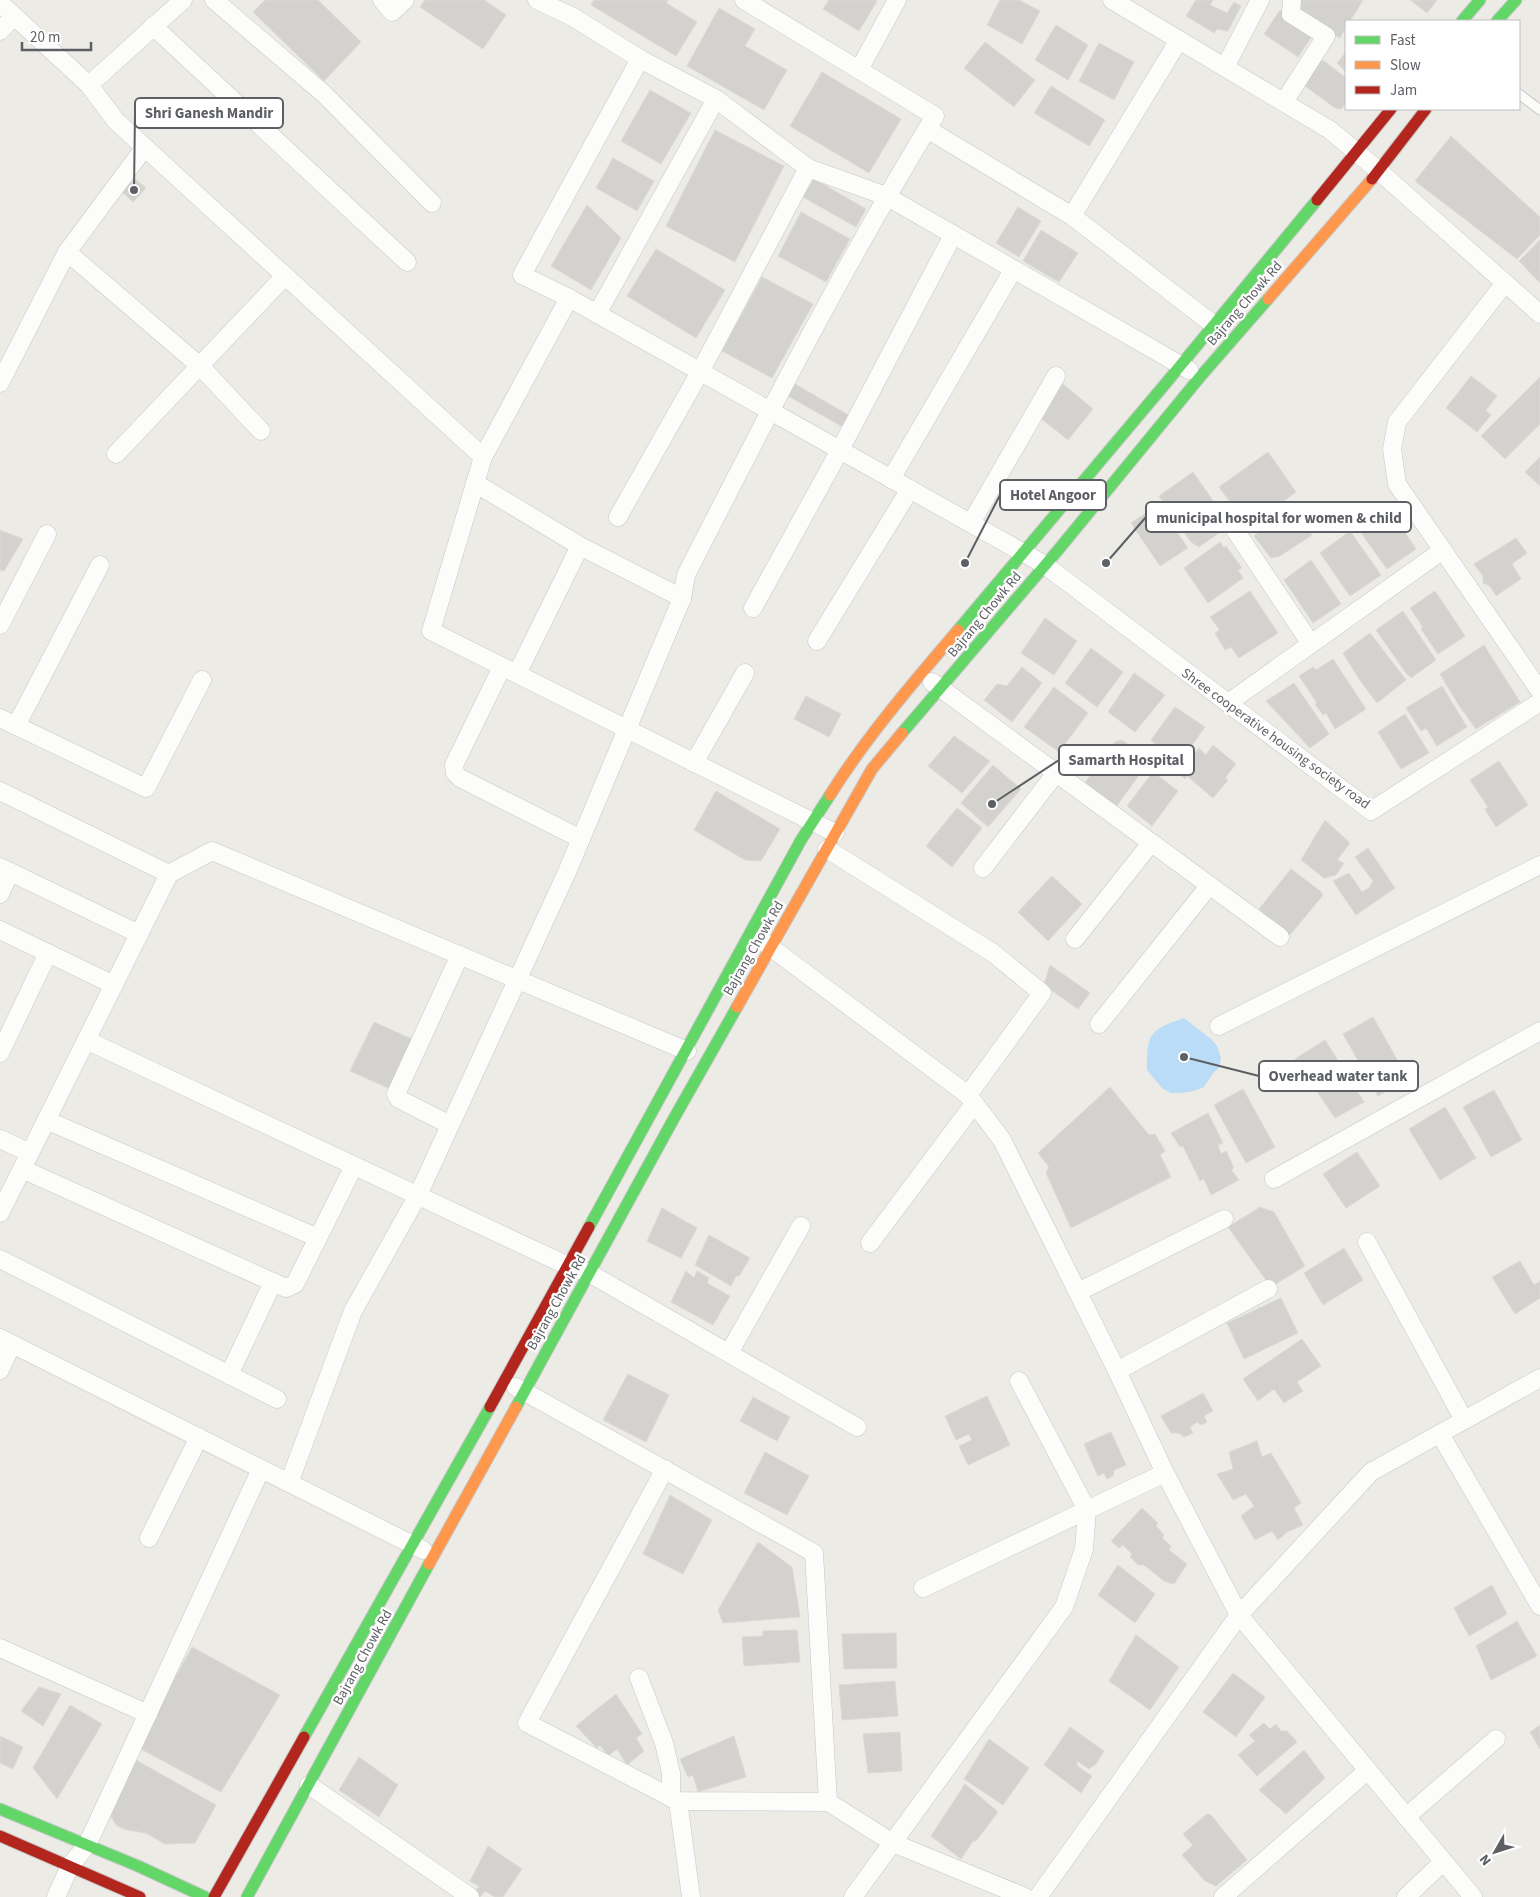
<svg xmlns="http://www.w3.org/2000/svg" width="1540" height="1897" font-family="'Source Sans 3',sans-serif">
  <rect width="100%" height="100%" fill="#ecebe6"/>
  <path fill="#badcf6" d="M1184 1018 1211 1039 1217 1046 1221 1058 1219 1068 1213 1073 1204 1087 1194 1091 1181 1093H1171L1162 1088 1147 1070C1147 1033 1149 1030 1184 1018Z"/>
  <g fill="#d3d2cf" stroke="#dbdad6">
    <path d="M265 0H318L361 42 324 81 253 12Z"/>
    <path d="M425 0H484L506 15 483 49 420 7Z"/>
    <path d="M594 0H668L666 3 697 22 676 56 591 5Z"/>
    <path d="M829 0H876L877 1 859 31 823 9Z"/>
    <path d="M1000 0H1019L1040 11 1022 44 987 25Z"/>
    <path d="M1196 0H1213L1210 5 1227 13 1234 2 1241 6 1228 31 1217 29 1214 33 1186 16Z"/>
    <path d="M1299 0H1363L1350 21H1346V27L1340 38 1293 10Z"/>
    <path d="M1410 0H1437L1427 13Z"/>
    <path d="M719 8 755 29 745 46 787 70 764 110 687 66Z"/>
    <path d="M1280 10 1314 33 1298 57 1264 34Z"/>
    <path d="M1056 25 1088 45 1068 80 1035 60Z"/>
    <path d="M985 42 1035 80 1014 107 964 68Z"/>
    <path d="M1099 43 1134 62 1114 100 1079 81Z"/>
    <path d="M1346 52V72L1337 63Z"/>
    <path d="M1317 60 1324 61 1346 78V103L1341 109 1335 108 1301 83Z"/>
    <path d="M822 72 901 119 869 173 790 126Z"/>
    <path d="M1051 86 1105 120 1089 146 1034 113Z"/>
    <path d="M650 90 691 113 661 164 621 141Z"/>
    <path d="M715 130 784 166 735 262 666 226Z"/>
    <path d="M1451 136 1540 217V235L1517 259 1415 181Z"/>
    <path d="M613 158 654 181 637 211 596 188Z"/>
    <path d="M135 179 146 188 133 202 122 192Z"/>
    <path d="M814 179 866 209 856 227 803 197Z"/>
    <path d="M587 205 621 238 591 290 551 266Z"/>
    <path d="M1018 207 1041 221 1019 257 996 243Z"/>
    <path d="M801 212 850 239 826 282 778 256Z"/>
    <path d="M1041 230 1078 253 1059 282 1023 261Z"/>
    <path d="M1540 240V283L1519 261Z"/>
    <path d="M656 249 725 290 696 338 627 296Z"/>
    <path d="M762 277 813 304 772 378 722 351Z"/>
    <path d="M1471 376 1497 396 1486 410 1491 415 1477 432 1446 408Z"/>
    <path d="M1540 377V424L1505 459 1481 436Z"/>
    <path d="M795 384 850 416 843 427 788 396Z"/>
    <path d="M1063 384 1093 409 1068 440 1038 416Z"/>
    <path d="M1268 452 1296 492 1248 527 1239 513 1235 514 1231 509V503L1219 487Z"/>
    <path d="M1540 457V486L1525 472Z"/>
    <path d="M1193 472 1230 525 1199 547 1191 542 1159 496Z"/>
    <path d="M1384 501 1416 549 1387 569 1354 523Z"/>
    <path d="M1158 505 1188 548 1160 566 1131 523Z"/>
    <path d="M1293 507 1312 535 1280 556 1271 558 1254 536 1267 526 1263 521 1270 516 1277 518Z"/>
    <path d="M0 530 23 539 4 571 0 570Z"/>
    <path d="M1350 531 1381 575 1350 596 1320 553Z"/>
    <path d="M1516 538 1527 553 1512 564 1521 579 1496 596 1490 586 1483 583V576L1474 564Z"/>
    <path d="M1220 542 1224 548 1226 546 1242 568 1238 570 1243 578 1208 603 1184 568Z"/>
    <path d="M1311 560 1341 604 1313 623 1284 580Z"/>
    <path d="M1250 591 1278 633 1239 658 1231 647 1225 650 1215 633 1220 630 1210 617Z"/>
    <path d="M1435 591 1465 636 1438 654 1421 629 1423 627 1410 608Z"/>
    <path d="M1403 611 1436 660 1411 678 1406 673 1376 630Z"/>
    <path d="M1045 618 1077 641 1054 675 1021 653Z"/>
    <path d="M1370 633 1406 680 1377 703 1359 679 1343 653Z"/>
    <path d="M1484 645 1520 702 1476 729 1458 704 1440 674Z"/>
    <path d="M1091 648 1123 672 1097 707 1065 683Z"/>
    <path d="M1333 659 1366 709 1335 729 1326 713 1323 715 1315 704 1317 703 1299 676 1313 667 1316 670Z"/>
    <path d="M1022 667 1042 683 1012 722 984 700 997 684 1007 686Z"/>
    <path d="M1134 673 1165 695 1135 732 1108 712Z"/>
    <path d="M1294 683 1329 734 1310 748 1266 701Z"/>
    <path d="M1442 686 1467 727 1437 746 1426 728 1421 731 1406 708Z"/>
    <path d="M1054 687 1088 713 1059 752 1024 727Z"/>
    <path d="M806 696 841 714 829 737 794 719Z"/>
    <path d="M1175 707 1205 727 1184 756 1171 746 1165 753 1151 740Z"/>
    <path d="M1405 714 1429 753 1401 769 1378 732Z"/>
    <path d="M954 736 990 761 962 793 928 766Z"/>
    <path d="M1122 740 1150 760 1116 807 1084 784 1115 742Z"/>
    <path d="M1213 745 1236 764 1225 778 1228 780 1213 798 1187 776 1185 779 1178 773 1199 748 1206 755Z"/>
    <path d="M1499 761 1528 805 1496 827 1486 811 1485 809 1488 807 1470 780Z"/>
    <path d="M993 765 1021 789 988 827 961 803Z"/>
    <path d="M1153 772 1178 791 1152 826 1127 806Z"/>
    <path d="M716 791 780 829 761 861 745 860 694 830Z"/>
    <path d="M957 808 982 828 952 867 926 846Z"/>
    <path d="M1325 820 1350 843 1337 860 1344 863 1336 875 1324 878 1301 860Z"/>
    <path d="M1368 848 1395 888 1356 915 1333 881 1349 873 1362 892 1369 888 1373 881 1355 857Z"/>
    <path d="M1291 869 1320 891 1323 895 1290 935 1259 909Z"/>
    <path d="M1052 876 1082 904 1048 941 1018 912Z"/>
    <path d="M1050 965 1090 993 1078 1009 1044 985Z"/>
    <path d="M1373 1017 1408 1079 1378 1096 1343 1034Z"/>
    <path d="M374 1022 416 1041 396 1086 388 1088 350 1071Z"/>
    <path d="M1325 1040 1364 1102 1335 1118 1295 1059Z"/>
    <path d="M1110 1087 1149 1135 1155 1134 1165 1151 1160 1155 1171 1177 1071 1228 1046 1173 1049 1167 1038 1153Z"/>
    <path d="M1243 1089 1275 1147 1246 1163 1214 1105Z"/>
    <path d="M1494 1090 1522 1140 1491 1157 1463 1107Z"/>
    <path d="M1445 1107 1476 1158 1440 1180 1409 1129Z"/>
    <path d="M1208 1113 1223 1143 1218 1145 1221 1154 1226 1151 1234 1168 1231 1170 1239 1180 1211 1195 1204 1179 1200 1181 1183 1146 1180 1147 1171 1133Z"/>
    <path d="M1357 1152 1380 1186 1346 1208 1323 1174Z"/>
    <path d="M1260 1207 1274 1212 1305 1266 1271 1287 1228 1227Z"/>
    <path d="M662 1208 697 1228 681 1258 647 1241Z"/>
    <path d="M709 1235 750 1258 739 1276H736L731 1286 695 1265Z"/>
    <path d="M1344 1248 1363 1280 1323 1305 1304 1273Z"/>
    <path d="M1520 1261 1534 1285 1540 1281V1298L1515 1314 1492 1277Z"/>
    <path d="M686 1271 694 1278 697 1271 709 1278 707 1283 730 1296 713 1325 671 1302Z"/>
    <path d="M1281 1298 1298 1333 1244 1359 1227 1323Z"/>
    <path d="M1302 1339 1321 1366 1297 1382 1303 1391 1284 1403 1274 1389 1258 1401 1243 1379Z"/>
    <path d="M628 1374 669 1395 646 1442 603 1420Z"/>
    <path d="M1203 1393 1213 1411 1204 1416 1207 1422 1201 1425 1197 1422 1190 1427 1193 1433 1184 1437 1179 1433H1171L1161 1416Z"/>
    <path d="M987 1396 1010 1445 968 1465 959 1446 972 1440 969 1434 956 1440 945 1416Z"/>
    <path d="M753 1397 790 1417 777 1441 740 1421Z"/>
    <path d="M1111 1432 1126 1465 1114 1470 1113 1476 1107 1479 1104 1473 1098 1476 1084 1444Z"/>
    <path d="M1257 1441 1262 1457 1271 1453 1301 1503 1294 1508 1303 1525 1287 1532 1278 1540 1272 1531 1255 1540 1241 1516 1254 1506 1246 1494 1233 1500 1217 1474 1233 1469 1229 1452Z"/>
    <path d="M765 1452 809 1476 787 1515 744 1493Z"/>
    <path d="M670 1495 712 1520 683 1574 643 1554Z"/>
    <path d="M1142 1508 1158 1523 1156 1526 1164 1535 1162 1538 1171 1546 1169 1550 1187 1564 1174 1584 1164 1581 1144 1565H1138L1130 1557 1132 1554 1123 1545 1119 1548 1111 1541Z"/>
    <path d="M758 1542 792 1567 800 1617 723 1623 718 1610Z"/>
    <path d="M1118 1565 1155 1594 1135 1623 1098 1595Z"/>
    <path d="M1492 1585 1507 1614 1469 1636 1454 1608Z"/>
    <path d="M1517 1621 1537 1656 1491 1680 1476 1646Z"/>
    <path d="M797 1630 800 1662 744 1666 742 1637 763 1636V1631Z"/>
    <path d="M896 1633 897 1668 844 1669 842 1634Z"/>
    <path d="M1136 1635 1179 1667 1150 1710 1109 1681Z"/>
    <path d="M192 1647 280 1695 221 1792 137 1747Z"/>
    <path d="M1233 1673 1265 1697 1236 1737 1203 1712Z"/>
    <path d="M895 1681 898 1716 842 1720 839 1685Z"/>
    <path d="M39 1687 61 1694 43 1726 21 1711Z"/>
    <path d="M616 1694 642 1734 636 1738 644 1751 627 1765 617 1749 608 1756 600 1745 597 1748 576 1726Z"/>
    <path d="M70 1705 102 1724 57 1799 33 1768Z"/>
    <path d="M1264 1723 1270 1729 1276 1724 1281 1731H1287L1297 1742 1257 1776 1238 1755 1255 1741 1249 1735Z"/>
    <path d="M1540 1725V1749L1530 1732Z"/>
    <path d="M1070 1727 1104 1751 1096 1764 1089 1769 1077 1761V1766L1092 1776 1081 1793 1044 1765Z"/>
    <path d="M900 1732 902 1771 868 1773 863 1734Z"/>
    <path d="M0 1736 23 1747 13 1769 0 1763Z"/>
    <path d="M734 1736 746 1777 698 1792 693 1775 688 1777 680 1759Z"/>
    <path d="M989 1739 1029 1768 1003 1805 964 1779Z"/>
    <path d="M1304 1750 1325 1778 1286 1814 1259 1790Z"/>
    <path d="M359 1757 398 1785 379 1817 339 1790Z"/>
    <path d="M134 1759 216 1805 195 1843 165 1844 146 1833 127 1830 117 1826 110 1815Z"/>
    <path d="M965 1784 998 1812 976 1841H973L961 1859 931 1836Z"/>
    <path d="M1207 1814 1211 1815 1247 1860 1216 1886 1205 1881 1182 1855 1193 1845 1183 1834Z"/>
    <path d="M488 1846 522 1869 503 1897H495L485 1891 480 1897 473 1891 480 1887 470 1881Z"/>
  </g>
  <g fill="none" stroke-linecap="round" stroke-linejoin="round">
    <defs>
      <path id="lane" d="M1519 94 1540 110"/>
      <g id="street">
        <path d="M214 0 324 94 432 203"/>
        <path d="M382 0 392 12 405 0"/>
        <path d="M537 0 573 17 640 59 716 99 808 168 886 196 1189 370"/>
        <path d="M1112 0 1330 130 1379 171 1540 314"/>
        <path d="M0 3 89 85 116 121 483 457 431 631 835 833"/>
        <path d="M153 26 407 262"/>
        <path d="M0 31 14 16"/>
        <path d="M640 59 522 275 569 298 1045 565 1371 811 1540 702"/>
        <path d="M1225 67 1260 0"/>
        <path d="M859 70 897 0"/>
        <path d="M89 85 183 0"/>
        <path d="M1284 102 1326 36 1291 14 1292 0"/>
        <path d="M927 129 1072 216 1214 325"/>
        <path d="M1072 216 1179 40"/>
        <path d="M67 252 201 367 261 431"/>
        <path d="M1505 283 1397 422 1392 449 1397 484 1540 691"/>
        <path d="M597 314 716 99"/>
        <path d="M0 383 67 252 145 147"/>
        <path d="M116 454 285 276"/>
        <path d="M483 457 569 298"/>
        <path d="M891 479 1013 270"/>
        <path d="M475 483 580 546 682 598"/>
        <path d="M618 517 700 372 808 168"/>
        <path d="M971 523 1056 376"/>
        <path d="M1235 530 1311 644"/>
        <path d="M753 608 840 450 953 235"/>
        <path d="M0 625 47 534"/>
        <path d="M817 641 910 489"/>
        <path d="M502 667 454 765 455 773 460 778 581 839"/>
        <path d="M517 674 580 546"/>
        <path d="M932 682 1280 937"/>
        <path d="M1228 703 1443 550"/>
        <path d="M0 718 146 788 202 680"/>
        <path d="M16 726 100 565"/>
        <path d="M694 763 745 673"/>
        <path d="M0 791 169 874"/>
        <path d="M827 849 993 953 1042 993 968 1095"/>
        <path d="M0 867 139 934"/>
        <path d="M983 868 1056 773"/>
        <path d="M0 894 10 872"/>
        <path d="M0 930 114 985"/>
        <path d="M1075 939 1151 843"/>
        <path d="M761 940 968 1095 1002 1140 1117 1371 1165 1473 1239 1615 1473 1897"/>
        <path d="M1099 1024 1209 886"/>
        <path d="M1219 1026 1540 865"/>
        <path d="M86 1040 568 1266 589 1273 857 1427"/>
        <path d="M0 1053 48 953"/>
        <path d="M46 1120 318 1238"/>
        <path d="M450 1125 399 1099 396 1094 460 955"/>
        <path d="M0 1139 30 1153"/>
        <path d="M22 1169 286 1288 295 1284 354 1166"/>
        <path d="M1274 1179 1540 1031"/>
        <path d="M0 1213 169 874 212 851 687 1051"/>
        <path d="M1367 1242 1464 1420"/>
        <path d="M870 1243 974 1104"/>
        <path d="M0 1259 277 1399"/>
        <path d="M1078 1292 1224 1219"/>
        <path d="M0 1338 423 1550"/>
        <path d="M729 1353 801 1226"/>
        <path d="M0 1370 12 1344"/>
        <path d="M1117 1371 1268 1289"/>
        <path d="M229 1375 273 1282"/>
        <path d="M516 1387 814 1553 828 1802"/>
        <path d="M1440 1434 1540 1606"/>
        <path d="M665 1469 527 1723 678 1801 828 1802 893 1843 1025 1897"/>
        <path d="M289 1483 353 1311 418 1195 567 872 682 598 686 575C765 420 844 265 935 116L744 0"/>
        <path d="M149 1538 199 1437"/>
        <path d="M923 1588 1087 1510 1019 1381"/>
        <path d="M0 1648 148 1714"/>
        <path d="M639 1678 664 1743 671 1773V1798"/>
        <path d="M309 1785 470 1897"/>
        <path d="M678 1801 691 1897"/>
        <path d="M1406 1817 1496 1739"/>
        <path d="M56 1897 70 1866 87 1845 261 1469"/>
        <path d="M853 1897 1064 1607 1084 1549 1087 1510 1165 1473"/>
        <path d="M1038 1897 1239 1615 1371 1472 1540 1378"/>
        <path d="M1223 1897 1367 1771"/>
        <path d="M1406 1897 1443 1862"/>
      </g>
      <g id="fast">
        <path d="M1462 21 1480 0"/>
        <path d="M1497 21 1516 0"/>
        <path d="M958 630 1166 383 1317 200"/>
        <path d="M902 733 1059 549 1200 377 1268 299"/>
        <path d="M589 1227 801 840 830 795"/>
        <path d="M516 1407 673 1120 737 1007"/>
        <path d="M304 1737 490 1407"/>
        <path d="M0 1809 138 1866 205 1897"/>
        <path d="M247 1897 429 1564"/>
      </g>
      <g id="slow">
        <path d="M1268 299 1372 179"/>
        <path d="M830 795C867 736 913 683 958 630"/>
        <path d="M737 1007 872 769 902 733"/>
        <path d="M429 1564 516 1407"/>
      </g>
      <g id="jam">
        <path d="M1372 179 1426 109"/>
        <path d="M1317 200 1391 109"/>
        <path d="M490 1407 589 1227"/>
        <path d="M0 1836 140 1897"/>
        <path d="M214 1897 304 1737"/>
      </g>
    </defs>
    <use href="#lane" stroke="#c7c7c7" stroke-width="11"/>
    <use href="#street" stroke="#c7c7c7" stroke-width="19"/>
    <use href="#fast" stroke="#c7c7c7" stroke-width="13"/>
    <use href="#slow" stroke="#c7c7c7" stroke-width="13"/>
    <use href="#jam" stroke="#c7c7c7" stroke-width="13"/>
    <use href="#lane" stroke="#fcfcfb" stroke-width="9"/>
    <use href="#street" stroke="#fcfcfb" stroke-width="18"/>
    <use href="#fast" stroke="#63d668" stroke-width="11"/>
    <use href="#slow" stroke="#ff974d" stroke-width="11"/>
    <use href="#jam" stroke="#b3261e" stroke-width="11"/>
  </g>
  <g text-anchor="middle" stroke-width="4.5" stroke-linejoin="round" paint-order="stroke">
    <g font-size="14" fill="#5c5f64" stroke="#fff">
      <text transform="translate(1244 303) rotate(-49)" y="5">Bajrang Chowk Rd</text>
      <text transform="translate(984 614) rotate(-50)" y="5">Bajrang Chowk Rd</text>
      <text transform="translate(1276 738) rotate(36)" y="5">Shree cooperative housing society road</text>
      <text transform="translate(753 948) rotate(-60)" y="5">Bajrang Chowk Rd</text>
      <text transform="translate(556 1302) rotate(-61)" y="5">Bajrang Chowk Rd</text>
      <text transform="translate(362 1657) rotate(-61)" y="5">Bajrang Chowk Rd</text>
    </g>
  </g>
  <path fill="none" stroke="#5c5f64" stroke-width="2" d="M134 190L135 113M965 563L1000 495M1106 563L1146 517M992 804L1059 760M1184 1057L1259 1076"/>
  <g fill="#5c5f64" stroke="#fff" stroke-width="2">
    <circle cx="134" cy="190" r="5"/>
    <circle cx="965" cy="563" r="5"/>
    <circle cx="1106" cy="563" r="5"/>
    <circle cx="992" cy="804" r="5"/>
    <circle cx="1184" cy="1057" r="5"/>
  </g>
  <g fill="#fff" stroke="#5c5f64" stroke-width="2">
    <rect x="135" y="98" width="148" height="30" rx="5"/>
    <rect x="1000" y="480" width="106" height="30" rx="5"/>
    <rect x="1146" y="502" width="265" height="30" rx="5"/>
    <rect x="1059" y="745" width="135" height="30" rx="5"/>
    <rect x="1259" y="1061" width="159" height="30" rx="5"/>
  </g>
  <g font-size="15" text-anchor="middle" font-weight="bold" fill="#5c5f64">
    <text x="209" y="118">Shri Ganesh Mandir</text>
    <text x="1053" y="500">Hotel Angoor</text>
    <text x="1279" y="523">municipal hospital for women &amp; child</text>
    <text x="1126" y="765">Samarth Hospital</text>
    <text x="1338" y="1081">Overhead water tank</text>
  </g>
  <rect x="1345" y="20" width="175" height="90" fill="#ffffff" stroke="#bebfc1"/>
  <rect x="1355" y="36" width="25" height="8" fill="#63d668" stroke="#bebfc1"/>
  <text x="1390" y="45" font-size="15" fill="#5c5f64">Fast</text>
  <rect x="1355" y="61" width="25" height="8" fill="#ff974d" stroke="#bebfc1"/>
  <text x="1390" y="70" font-size="15" fill="#5c5f64">Slow</text>
  <rect x="1355" y="86" width="25" height="8" fill="#b3261e" stroke="#bebfc1"/>
  <text x="1390" y="95" font-size="15" fill="#5c5f64">Jam</text>
  <g transform="translate(1495 1852) rotate(231)" stroke="#ffffff" stroke-width="4" paint-order="stroke">
  <path d="M0-4L9 19L0 12L-9 19Z" fill="#5c5f64"/>
  <text y="-8" font-size="14" font-weight="bold" text-anchor="middle" fill="#5c5f64">N</text>
  </g>
  <path d="M22 42v8h69v-8" fill="none" stroke="#5c5f64" stroke-width="2.5"/>
  <text x="30" y="42" font-size="15" fill="#5c5f64" stroke="#ffffff" stroke-width="4" paint-order="stroke">20 m</text>
</svg>
